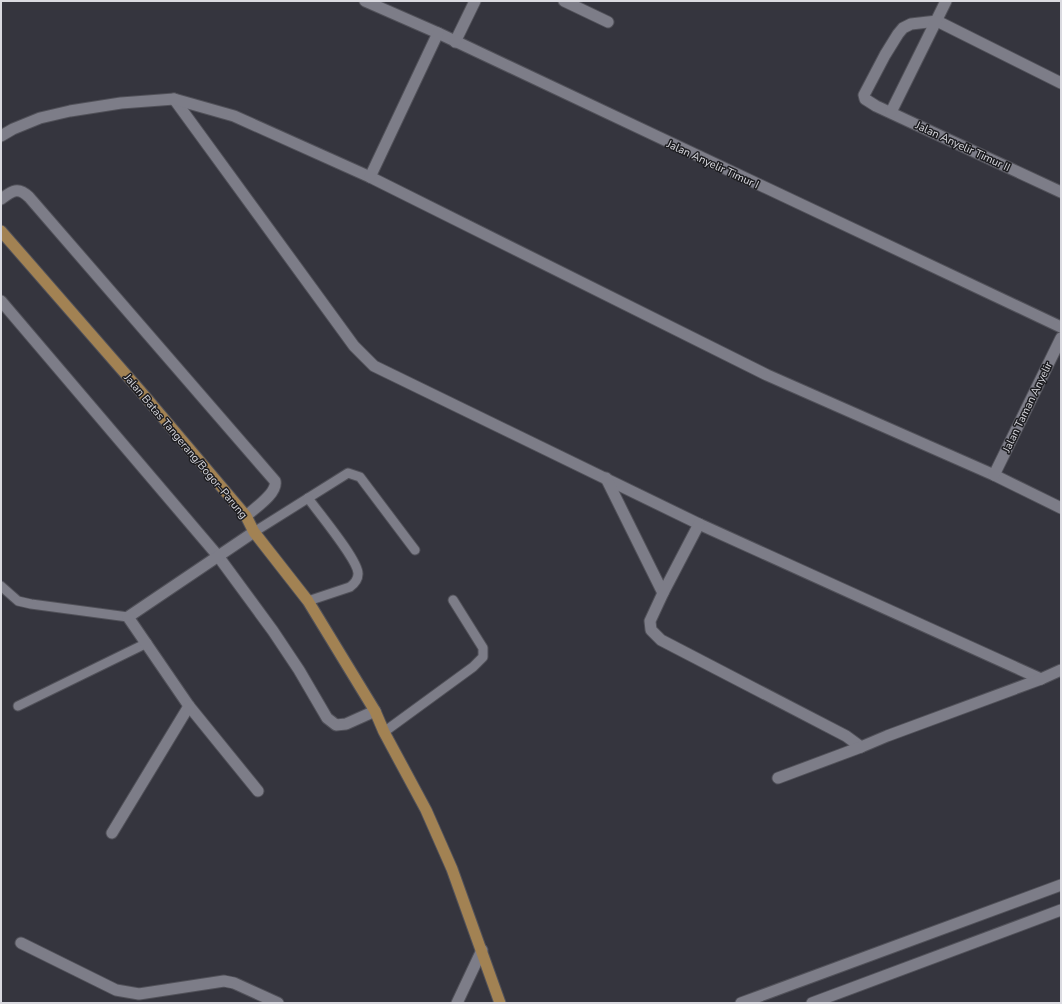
<svg xmlns="http://www.w3.org/2000/svg" width="1062" height="1004" font-family="'Nunito Sans',sans-serif">
  <rect width="100%" height="100%" fill="#35353e"/>
  <g fill="none" stroke-linecap="round" stroke-linejoin="round">
    <defs>
      <g id="service">
        <path d="M254 532 348 473 360 477 415 550"/>
        <path d="M1 586 18 601 31 604 128 617"/>
        <path d="M308 601 350 587C354 584 358 580 358 574 359 561 318 512 308 498"/>
        <path d="M18 706 147 643"/>
        <path d="M384 732 473 667 483 657V648L453 600"/>
      </g>
      <g id="minor">
        <path d="M365 1 438 33 1061 327"/>
        <path d="M564 1 608 22"/>
        <path d="M455 42 475 1"/>
        <path d="M1061 83 937 21 911 24 903 28 898 34 885 55 864 95 865 99 876 106 1061 192"/>
        <path d="M174 99 354 346 374 366 699 524 1041 679"/>
        <path d="M891 112 946 1"/>
        <path d="M1 136 13 129 40 118 70 111 121 103 174 99 234 116 370 177 767 375 994 475 1061 508"/>
        <path d="M370 177 438 33"/>
        <path d="M1 199C12 191 18 186 29 197L275 481C278 493 255 508 246 516"/>
        <path d="M1 301 218 556 273 631 299 670 327 718 336 725 346 724 375 711"/>
        <path d="M994 475 1061 338"/>
        <path d="M606 478 663 593"/>
        <path d="M699 524 663 593 650 621 651 630 661 640 846 736 861 747"/>
        <path d="M254 532 128 617 189 706 258 791"/>
        <path d="M778 778 861 747 887 736 1041 679 1061 670"/>
        <path d="M112 833 189 706"/>
        <path d="M21 943 116 990 139 994 224 981 234 983 278 1003"/>
        <path d="M457 1003 482 950"/>
        <path d="M741 1003 1061 885"/>
        <path d="M812 1003 1061 910"/>
      </g>
      <path id="primary" d="M1 231 143 394 246 516 254 532 308 601 375 711 384 732 426 810 452 869 500 1003"/>
    </defs>
    <use href="#service" stroke="#515159" stroke-width="11"/>
    <use href="#minor" stroke="#515159" stroke-width="13"/>
    <use href="#primary" stroke="#515159" stroke-width="13"/>
    <use href="#service" stroke="#7d7d88" stroke-width="9"/>
    <use href="#minor" stroke="#7d7d88" stroke-width="11"/>
    <use href="#primary" stroke="#a28253" stroke-width="11"/>
  </g>
  <g text-anchor="middle" stroke-width="3" stroke-linejoin="round" paint-order="stroke">
    <g font-size="11" fill="#dadae0" stroke="#1d1d21">
      <text transform="translate(963 146) rotate(25)" y="4">Jalan Anyelir Timur II</text>
      <text transform="translate(713 164) rotate(25)" y="4">Jalan Anyelir Timur I</text>
      <text transform="translate(1027 407) rotate(-64)" y="4">Jalan Taman Anyelir</text>
      <text transform="translate(186 446) rotate(50)" y="4">Jalan Batas Tangerang/Bogor–Parung</text>
    </g>
  </g>
  <rect width="1062" height="1004" fill="none" stroke="#dadae0" stroke-width="4"/>
</svg>
